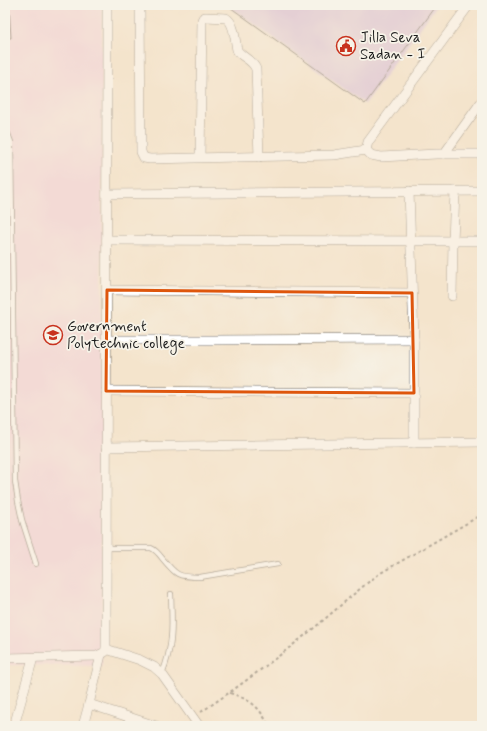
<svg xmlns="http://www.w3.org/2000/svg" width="487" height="731" font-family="Mynerve,sans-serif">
  <rect width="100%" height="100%" fill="#f7f3e8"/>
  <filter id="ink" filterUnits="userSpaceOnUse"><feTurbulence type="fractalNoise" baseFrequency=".025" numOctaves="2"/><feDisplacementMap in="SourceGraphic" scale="8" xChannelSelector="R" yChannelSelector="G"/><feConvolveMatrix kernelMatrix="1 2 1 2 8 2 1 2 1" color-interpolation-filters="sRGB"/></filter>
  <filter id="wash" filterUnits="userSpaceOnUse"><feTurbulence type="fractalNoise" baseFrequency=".012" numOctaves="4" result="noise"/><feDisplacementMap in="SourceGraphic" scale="16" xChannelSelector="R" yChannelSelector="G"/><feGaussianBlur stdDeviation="0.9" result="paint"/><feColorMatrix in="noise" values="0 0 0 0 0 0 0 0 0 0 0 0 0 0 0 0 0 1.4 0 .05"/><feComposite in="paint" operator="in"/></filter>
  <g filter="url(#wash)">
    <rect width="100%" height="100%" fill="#f4e4cc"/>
    <path fill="#f2cfe1" d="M5 5H102V666L5 665Z"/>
    <g id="blocks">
      <g fill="#d0b5de">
        <path d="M5 5H9L11 38H5Z"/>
        <path d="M227 5H437L365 104Z"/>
      </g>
    </g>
  </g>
  <g filter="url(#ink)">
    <use href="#blocks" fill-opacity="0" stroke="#68625a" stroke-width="1"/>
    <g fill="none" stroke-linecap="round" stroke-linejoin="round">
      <defs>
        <g id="service">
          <path d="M5 131 8 134 11 142 12 231 15 481 18 501 22 520 36 564"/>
          <path d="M106 548H151C156 550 159 554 162 558 176 575 177 577 200 577L278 564"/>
          <path d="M162 674C174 644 172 624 171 594"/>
        </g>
        <g id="minor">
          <path d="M140 5 141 152 144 158 150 159 334 155 366 150"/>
          <path d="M469 5 368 142 366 150 371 155 381 157 436 154H482"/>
          <path d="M444 154 482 101"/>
          <path d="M200 157 202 20 203 18 205 17 226 18C235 23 235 41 237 50 242 58 252 59 256 69L259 157"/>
          <path d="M409 191 414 339V443"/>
          <path d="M107 194 482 191"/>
          <path d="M107 240 482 241"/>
          <path d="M107 290 412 293"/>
          <path d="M452 296 453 241 455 191"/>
          <path d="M106 340H215L414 339"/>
          <path d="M106 391 414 393"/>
          <path d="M106 447 482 442"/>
          <path d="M106 649 140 660 154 667 162 674 199 726"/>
          <path d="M5 658 97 656 105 652 106 649 107 5"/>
          <path d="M89 704 156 726"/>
          <path d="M14 726 33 658"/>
          <path d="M83 726 89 704 101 655"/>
        </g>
      </defs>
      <use href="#service" stroke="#68625a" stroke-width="6"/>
      <use href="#minor" stroke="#68625a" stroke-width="10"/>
      <g stroke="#68625a" stroke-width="2" stroke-dasharray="3 3" stroke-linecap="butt">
        <path d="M230 693C252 701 258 705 269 726"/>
        <path d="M201 712C240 686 277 658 314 628 336 610 356 591 379 574L476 518 482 512"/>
      </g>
      <use href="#service" stroke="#fff" stroke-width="4.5"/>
      <use href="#minor" stroke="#fff" stroke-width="9"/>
    </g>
  </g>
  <path d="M0 0H487V731H0ZM107 290 412 293 414 393 106 391Z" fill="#f4e4cc" fill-opacity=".55" fill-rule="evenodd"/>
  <path fill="none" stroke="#de560d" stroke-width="3" stroke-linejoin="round" d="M107 290 412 293 414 393 106 391Z"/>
  <defs>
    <symbol id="civic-ring" viewBox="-11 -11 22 22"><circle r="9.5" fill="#f7f3e8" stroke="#c8321e" stroke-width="1.5"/><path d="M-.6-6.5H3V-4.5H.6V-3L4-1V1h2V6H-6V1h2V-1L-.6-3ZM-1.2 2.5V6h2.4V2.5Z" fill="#c8321e"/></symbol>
    <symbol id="university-ring" viewBox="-11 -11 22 22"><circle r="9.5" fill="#f7f3e8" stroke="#c8321e" stroke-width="1.5"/><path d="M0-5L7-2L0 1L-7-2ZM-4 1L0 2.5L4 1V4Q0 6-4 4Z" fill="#c8321e"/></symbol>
  </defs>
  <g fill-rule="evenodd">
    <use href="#civic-ring" x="335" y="35" width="22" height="22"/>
    <use href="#university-ring" x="42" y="324" width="22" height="22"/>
  </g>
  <g text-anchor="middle" stroke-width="3.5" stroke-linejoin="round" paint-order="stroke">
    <g font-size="15" fill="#1c1c1c" stroke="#f7f3e8" text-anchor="start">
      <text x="360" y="42">Jilla Seva<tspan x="360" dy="17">Sadan - I</tspan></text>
      <text x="67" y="331">Government<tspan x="67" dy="17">Polytechnic college</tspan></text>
    </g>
  </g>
  <rect width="487" height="731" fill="none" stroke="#f7f3e8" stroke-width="20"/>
</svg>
